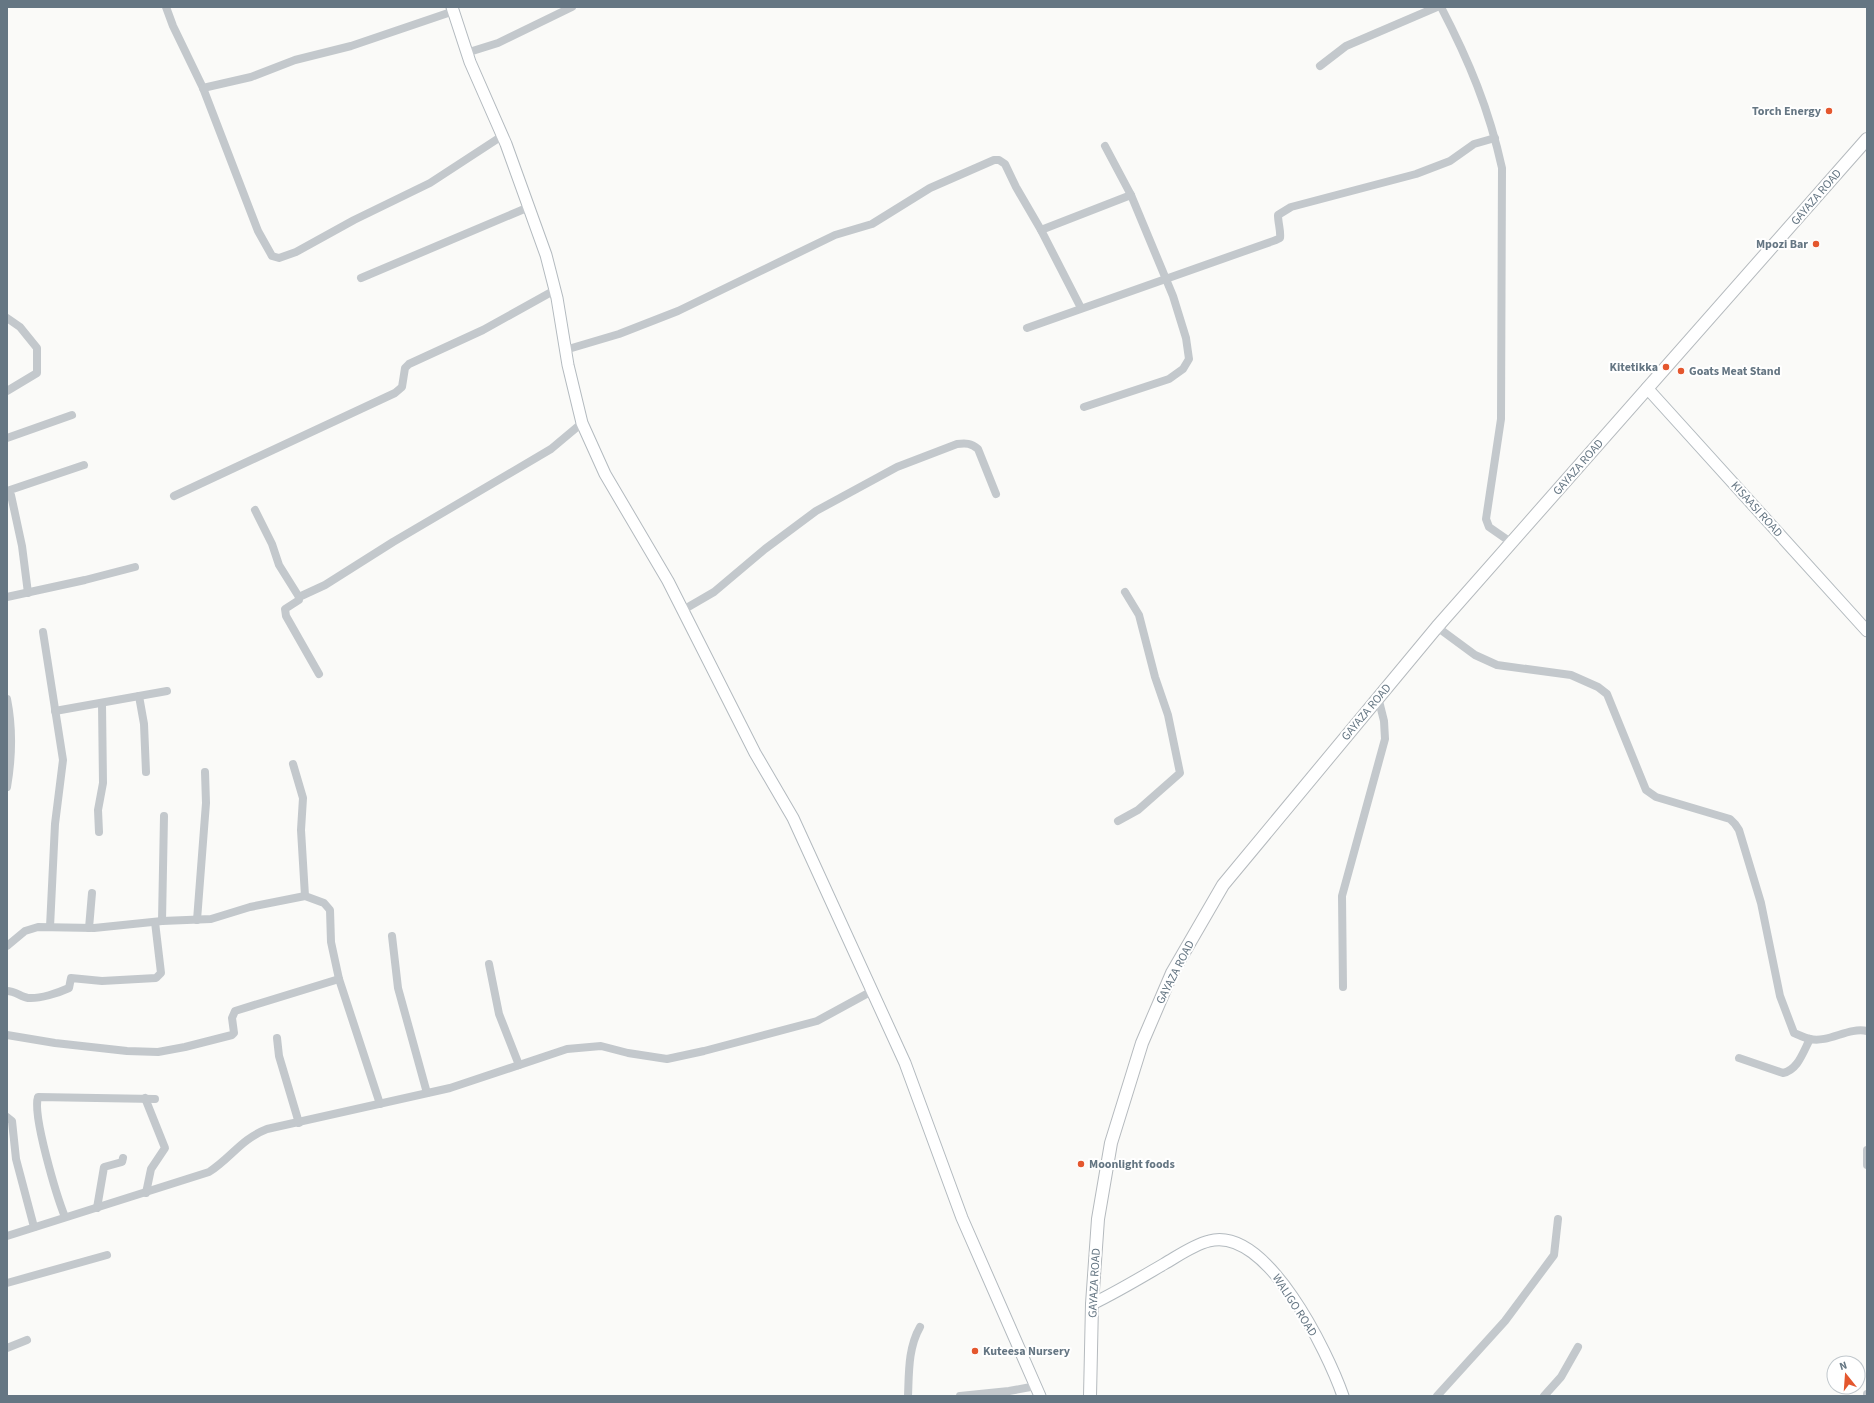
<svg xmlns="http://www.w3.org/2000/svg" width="1874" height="1403" font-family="'Source Sans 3',sans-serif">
  <rect width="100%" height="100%" fill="#fafaf8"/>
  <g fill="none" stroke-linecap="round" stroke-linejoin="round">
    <defs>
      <g id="secondary">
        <path d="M452 7 470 62 506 144 546 255 557 298 568 365 582 423 605 474 668 581 755 753 793 818 905 1063 962 1218 1040 1396"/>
        <path d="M1647 388 1867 631"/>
        <path d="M1092 1304C1117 1292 1140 1278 1164 1264 1178 1256 1193 1245 1209 1241 1267 1225 1328 1353 1343 1396"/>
      </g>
      <path id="primary" d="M1090 1396 1092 1304 1098 1219 1111 1143 1142 1043 1172 973 1223 885 1437 627 1867 139"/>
    </defs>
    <use href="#secondary" stroke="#b3babf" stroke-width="13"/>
    <use href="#primary" stroke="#b5babe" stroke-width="14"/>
    <g stroke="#c3c8cc" stroke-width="8">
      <path d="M166 7 173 26 203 88 258 231 272 256 279 258 296 252 354 220 430 183 502 136"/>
      <path d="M1441 7C1469 61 1489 109 1502 168L1501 419 1486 519 1489 527 1512 543"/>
      <path d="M466 53 498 43 572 7"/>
      <path d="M1320 66 1346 46 1437 7"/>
      <path d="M203 88 251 77 295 60 351 46 454 11"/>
      <path d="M1041 230 1131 195"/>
      <path d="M361 278 529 207"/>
      <path d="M7 318 20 327 37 348V373L7 391"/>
      <path d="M1027 328 1276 240 1280 238C1281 231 1278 223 1278 215L1291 207 1416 174 1450 161 1474 144 1495 138"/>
      <path d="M565 350 619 334 678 311 835 235 872 224 930 188 994 160H999L1005 164 1016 187 1041 230 1081 308"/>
      <path d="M1084 407 1169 379 1183 369 1189 359 1186 338 1173 296 1131 195 1105 146"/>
      <path d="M7 438 72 415"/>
      <path d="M174 496 395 393 402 387 405 368 409 364 483 330 555 290"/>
      <path d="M255 510 272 544 279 565 299 597V600L285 609 286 616 319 674"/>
      <path d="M28 593 22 546 11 495 7 491 84 465"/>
      <path d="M7 597 85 580 135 567"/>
      <path d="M299 597 325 585 393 542 551 449 582 423"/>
      <path d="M683 610 714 592 765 549 816 511 897 467 957 444C966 443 971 443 978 449L996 494"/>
      <path d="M1437 627 1475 655 1497 665 1571 675 1598 687 1607 694 1646 790 1656 797 1730 819 1735 824 1739 830 1761 903 1780 996 1794 1033C1799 1035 1805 1038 1810 1039 1829 1043 1848 1027 1867 1031"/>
      <path d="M43 632 63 760 55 824 50 927"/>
      <path d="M139 696 144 724 146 772"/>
      <path d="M7 699C13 729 12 758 7 787"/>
      <path d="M55 711 167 691"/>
      <path d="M293 764 303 798 301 830 305 896"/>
      <path d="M1118 821 1138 810 1180 773 1168 715 1155 677 1139 615 1125 592"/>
      <path d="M99 832 98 810 103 783 102 704"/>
      <path d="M197 920 206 803 205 772"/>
      <path d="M162 921 164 816"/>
      <path d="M89 928 92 893"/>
      <path d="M392 936 398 988 427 1093"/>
      <path d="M7 946 25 931 38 927 94 928 162 921 211 919 250 907 305 896 324 903 330 910 331 942 339 979 380 1104"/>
      <path d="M489 964 499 1014 519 1065"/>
      <path d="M1343 987 1342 896 1385 739 1384 721 1378 697"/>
      <path d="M7 991C15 991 21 997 28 998 40 999 58 993 69 988L71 978 102 981 156 978 161 973 155 922"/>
      <path d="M7 1035 55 1043 127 1051 158 1052 185 1047 232 1035 234 1033 232 1018 235 1011 339 979"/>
      <path d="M277 1038 279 1056 299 1123"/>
      <path d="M1739 1058 1783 1073C1798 1070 1803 1052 1810 1039"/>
      <path d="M145 1098 165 1148 151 1169 146 1193"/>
      <path d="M7 1117 12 1121 16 1159 34 1227"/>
      <path d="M1867 1150V1165"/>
      <path d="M97 1208 104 1167 122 1162 123 1158"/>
      <path d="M65 1217C57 1197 32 1115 38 1097L155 1099"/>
      <path d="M7 1236 209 1172C231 1158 241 1139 267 1129L450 1088 567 1049 601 1046 628 1053 667 1059 704 1051 817 1021 872 991"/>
      <path d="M7 1283 107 1255"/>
      <path d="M7 1348 27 1340"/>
      <path d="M908 1396C909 1373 908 1348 920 1327"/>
      <path d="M960 1396 1009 1391 1036 1386"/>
      <path d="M1437 1396 1505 1321 1554 1255 1558 1219"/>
      <path d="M1544 1396 1561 1377 1578 1347"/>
      <path d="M1867 1396V1394"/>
    </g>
    <use href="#secondary" stroke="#fff" stroke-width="11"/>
    <use href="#primary" stroke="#fff" stroke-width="12"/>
  </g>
  <g fill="#e4572e" stroke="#fff" stroke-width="1.5">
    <circle cx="1829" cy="111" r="4"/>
    <circle cx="1816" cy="244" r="4"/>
    <circle cx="1666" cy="367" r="4"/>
    <circle cx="1681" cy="371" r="4"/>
    <circle cx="1081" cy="1164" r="4"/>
    <circle cx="975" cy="1351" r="4"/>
  </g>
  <g text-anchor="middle" stroke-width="4" stroke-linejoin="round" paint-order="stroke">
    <g font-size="12" font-weight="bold" fill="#657683" stroke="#fff" text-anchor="end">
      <text x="1821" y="115">Torch Energy</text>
      <text x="1808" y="248">Mpozi Bar</text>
      <text x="1658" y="371">Kitetikka</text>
      <text x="1689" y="375" text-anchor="start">Goats Meat Stand</text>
      <text x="1089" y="1168" text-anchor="start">Moonlight foods</text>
      <text x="983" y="1355" text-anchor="start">Kuteesa Nursery</text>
    </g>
    <g font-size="12" fill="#657683" stroke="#fff">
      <text transform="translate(1816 197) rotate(-49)" y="4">GAYAZA ROAD</text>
      <text transform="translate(1578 467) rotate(-49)" y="4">GAYAZA ROAD</text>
      <text transform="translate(1757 509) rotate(48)" y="4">KISAASI ROAD</text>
      <text transform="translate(1366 712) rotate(-50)" y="4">GAYAZA ROAD</text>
      <text transform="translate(1175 972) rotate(-63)" y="4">GAYAZA ROAD</text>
      <text transform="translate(1094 1283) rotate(-87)" y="4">GAYAZA ROAD</text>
      <text transform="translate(1295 1305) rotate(57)" y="4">WALIGO ROAD</text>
    </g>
  </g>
  <rect width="1874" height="1403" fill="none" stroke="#657683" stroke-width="16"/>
  <g transform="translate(1846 1375) rotate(343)"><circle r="19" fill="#ffffff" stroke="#c1c8cd"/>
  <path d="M0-3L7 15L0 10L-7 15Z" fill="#e4572e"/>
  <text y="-6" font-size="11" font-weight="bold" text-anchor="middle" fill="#657683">N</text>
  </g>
</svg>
